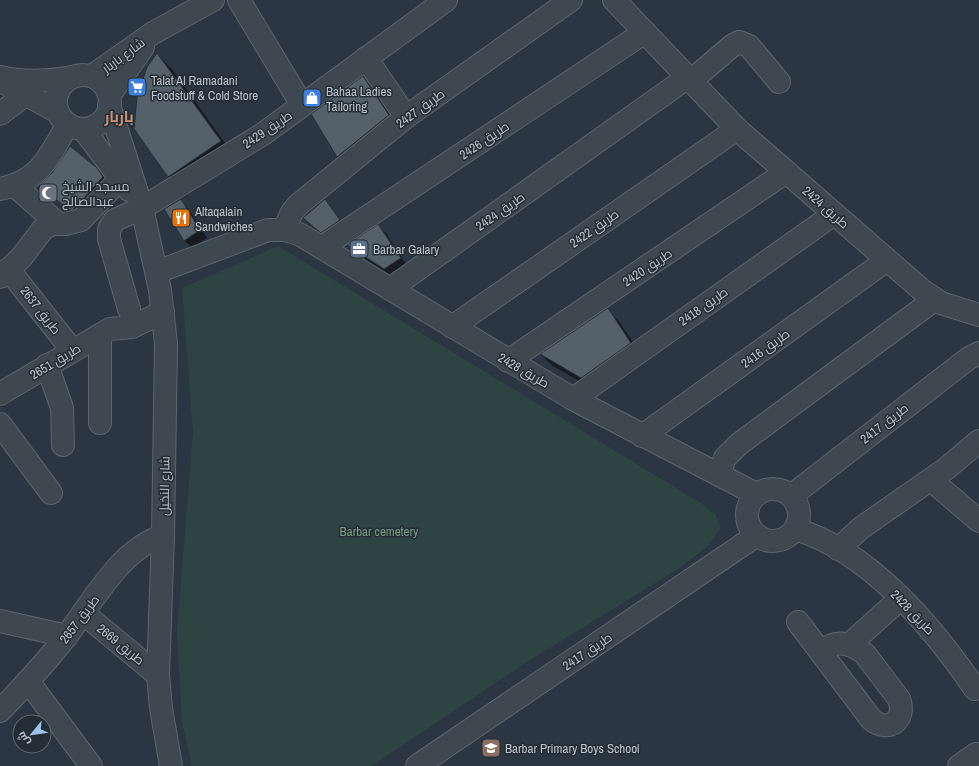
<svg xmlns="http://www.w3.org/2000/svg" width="979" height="766" font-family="'Archivo Narrow',Cairo,sans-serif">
  <rect width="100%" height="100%" fill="#2a3641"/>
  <path fill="#2d4443" d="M278 246 701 503 715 514 721 528 707 547 678 569 522 665 372 766H192L182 722 177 631 193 432 182 288Z"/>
  <g fill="#0007">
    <path d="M157 55 172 69 235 157 184 192 169 177 135 129Z"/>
    <path d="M363 77 375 89 400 126 349 168 338 157 312 115Z"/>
    <path d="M96 169 108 181 82 221 41 185Z"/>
    <path d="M180 200 188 208 207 238 192 248 184 240Z"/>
    <path d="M325 201 346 228 329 240 305 218Z"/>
    <path d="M378 226 386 233 407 266 392 276 356 253 349 245Z"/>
    <path d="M607 310 619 321 641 355 593 389 553 366 541 355Z"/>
  </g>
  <g fill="#54616b" stroke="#252f38">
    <path d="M157 53 221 141 168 177 134 129 137 97 147 67Z"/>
    <path d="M363 76 389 115 337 157 311 114Z"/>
    <path d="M70 146 97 168 103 177 74 209 69 210 39 185 52 173Z"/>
    <path d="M181 199 200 230 184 241 164 209Z"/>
    <path d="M325 199 340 220 321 233 303 218Z"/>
    <path d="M378 224 401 258 384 269 347 245Z"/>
    <path d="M608 308 631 343 581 378 540 354Z"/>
  </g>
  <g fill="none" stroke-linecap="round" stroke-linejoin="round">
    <defs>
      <g id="minor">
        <path d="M239 0 302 105"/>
        <path d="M614 0 737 129 923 291 941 303 979 315"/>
        <path d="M366 58 406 117"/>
        <circle cx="83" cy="102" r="27"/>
        <path d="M92 76 153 33 213 0"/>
        <path d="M0 77C24 83 49 81 73 77"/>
        <path d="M692 80 733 45 739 42 749 46 779 82"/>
        <path d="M3 82 58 112"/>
        <path d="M109 96 143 47"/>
        <path d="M109 105 142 208 160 290 166 344 163 536 158 675 161 708 171 766"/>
        <path d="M0 114 25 95"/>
        <path d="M83 129 129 190"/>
        <path d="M15 186 57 223"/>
        <path d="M0 189C41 181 49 156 68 124"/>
        <path d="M284 230 292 212 298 205 406 117 571 0"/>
        <path d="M322 247 645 32"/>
        <path d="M9 270 72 350"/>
        <path d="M157 272 268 230H284L299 234 573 399 756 494"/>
        <path d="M0 277 21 258 43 229 52 224H65L81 220 121 178"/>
        <path d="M390 289 688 77"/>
        <path d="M129 309 109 239V229L115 220 142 208 263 134 446 0"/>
        <path d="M452 327 737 129"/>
        <path d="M508 361 786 172"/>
        <path d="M47 365 62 408 63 445"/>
        <path d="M0 394 110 329 132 327 163 312"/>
        <path d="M573 399 834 214"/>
        <path d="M100 423V335"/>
        <path d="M0 424 51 493"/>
        <path d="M642 436 887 260"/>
        <path d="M719 475 725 458 739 444 934 300"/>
        <path d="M931 480 979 521"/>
        <circle cx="773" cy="515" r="26"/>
        <path d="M791 496 969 358 979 353"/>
        <path d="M795 529C869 551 933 627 975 689"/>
        <path d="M838 549 861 528 947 468 979 441"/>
        <path d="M83 613 158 675"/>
        <path d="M0 621 67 636"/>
        <path d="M798 622 871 719C888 734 907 720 899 699L865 654C850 642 835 639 821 652"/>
        <path d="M849 645 901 598"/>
        <path d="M28 681 91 766"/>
        <path d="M0 711C23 687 47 662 67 635 93 602 121 548 163 536"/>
        <path d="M417 766 757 535"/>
        <path d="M959 766 976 754H979"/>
      </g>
    </defs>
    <use href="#minor" stroke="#5d666e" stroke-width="24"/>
    <use href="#minor" stroke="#3e4851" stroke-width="22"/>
  </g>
  <defs>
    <symbol id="supermarket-square" viewBox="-11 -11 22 22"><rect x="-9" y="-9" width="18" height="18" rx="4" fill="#3f7fe0" stroke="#232d36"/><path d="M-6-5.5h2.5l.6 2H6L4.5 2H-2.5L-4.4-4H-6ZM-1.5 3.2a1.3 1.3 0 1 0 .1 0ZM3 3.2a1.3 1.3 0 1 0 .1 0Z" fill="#fff"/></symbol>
    <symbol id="shop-square" viewBox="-11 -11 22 22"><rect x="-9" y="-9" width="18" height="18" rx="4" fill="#3f7fe0" stroke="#232d36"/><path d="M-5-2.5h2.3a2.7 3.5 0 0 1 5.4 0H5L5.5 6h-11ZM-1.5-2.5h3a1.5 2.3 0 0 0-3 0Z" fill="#fff"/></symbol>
    <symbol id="mosque-square" viewBox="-11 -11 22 22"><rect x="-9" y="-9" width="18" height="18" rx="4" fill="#6b7280" stroke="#232d36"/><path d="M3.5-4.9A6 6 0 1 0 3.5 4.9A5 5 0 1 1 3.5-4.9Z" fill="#fff"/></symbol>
    <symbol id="restaurant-square" viewBox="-11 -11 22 22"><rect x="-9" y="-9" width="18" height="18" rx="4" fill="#e8710a" stroke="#232d36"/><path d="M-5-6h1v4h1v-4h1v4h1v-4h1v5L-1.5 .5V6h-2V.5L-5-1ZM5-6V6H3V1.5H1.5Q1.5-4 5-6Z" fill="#fff"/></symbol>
    <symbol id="office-square" viewBox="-11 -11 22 22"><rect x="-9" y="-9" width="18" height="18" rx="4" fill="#5c6f8a" stroke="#232d36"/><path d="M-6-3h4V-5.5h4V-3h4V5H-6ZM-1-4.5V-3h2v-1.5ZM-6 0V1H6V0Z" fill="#fff"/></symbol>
    <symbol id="school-square" viewBox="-11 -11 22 22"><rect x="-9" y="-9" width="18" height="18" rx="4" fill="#8d6e63" stroke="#232d36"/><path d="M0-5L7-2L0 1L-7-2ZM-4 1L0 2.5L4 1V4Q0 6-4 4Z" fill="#fff"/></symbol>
  </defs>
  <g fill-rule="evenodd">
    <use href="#supermarket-square" x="126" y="76" width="22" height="22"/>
    <use href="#shop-square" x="301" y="87" width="22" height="22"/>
    <use href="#mosque-square" x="37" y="182" width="22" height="22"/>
    <use href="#restaurant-square" x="170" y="207" width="22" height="22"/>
    <use href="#office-square" x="348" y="238" width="22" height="22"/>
    <use href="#school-square" x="480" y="737" width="22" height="22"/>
  </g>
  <g text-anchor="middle" stroke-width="3" stroke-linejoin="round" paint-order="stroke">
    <g font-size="13" fill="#bcc3cb" stroke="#232d36">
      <text transform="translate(123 55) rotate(-36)" y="5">شارع باربار</text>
      <text transform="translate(420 108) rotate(-36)" y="5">طريق 2427</text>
      <text transform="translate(267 129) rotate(-34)" y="5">طريق 2429</text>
      <text transform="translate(484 140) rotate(-34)" y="5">طريق 2426</text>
      <text transform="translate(826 207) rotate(41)" y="5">طريق 2424</text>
      <text transform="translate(500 211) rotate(-35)" y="5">طريق 2424</text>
      <text transform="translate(594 228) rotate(-35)" y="5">طريق 2422</text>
      <text transform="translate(647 267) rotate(-34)" y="5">طريق 2420</text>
      <text transform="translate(703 306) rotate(-35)" y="5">طريق 2418</text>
      <text transform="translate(41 310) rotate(52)" y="5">طريق 2637</text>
      <text transform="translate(765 348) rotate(-36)" y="5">طريق 2416</text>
      <text transform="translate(55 361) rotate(-31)" y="5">طريق 2651</text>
      <text transform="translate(524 370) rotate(30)" y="5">طريق 2428</text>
      <text transform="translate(884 423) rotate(-38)" y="5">طريق 2417</text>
      <text transform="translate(164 486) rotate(-89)" y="5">شارع النخيل</text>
      <text transform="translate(913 612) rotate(46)" y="5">طريق 2428</text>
      <text transform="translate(79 619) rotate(-53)" y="5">طريق 2657</text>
      <text transform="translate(121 644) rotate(39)" y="5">طريق 2669</text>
      <text transform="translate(587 651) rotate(-34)" y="5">طريق 2417</text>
    </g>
    <g font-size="13" fill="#bcc3cb" stroke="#232d36" text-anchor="start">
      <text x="151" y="85">Talat Al Ramadani<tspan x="151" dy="15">Foodstuff &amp; Cold Store</tspan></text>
      <text x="326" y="96">Bahaa Ladies<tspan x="326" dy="15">Tailoring</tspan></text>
      <text x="62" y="191">مسجد الشيخ<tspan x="62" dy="15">عبدالصالح</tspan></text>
      <text x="195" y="216">Altaqalain<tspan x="195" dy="15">Sandwiches</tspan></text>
      <text x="373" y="254">Barbar Galary</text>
      <text x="505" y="753">Barbar Primary Boys School</text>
    </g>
    <g font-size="13" fill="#7c9e81" stroke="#232d36">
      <text x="379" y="536">Barbar cemetery</text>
    </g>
    <g font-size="15" font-weight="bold" fill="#cc9376" stroke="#232d36">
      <text x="119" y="122">باربار</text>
    </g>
  </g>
  <g transform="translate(32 734) rotate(241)"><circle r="19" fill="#232d36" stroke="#606972"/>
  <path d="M0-3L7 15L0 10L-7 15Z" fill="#9dc4ee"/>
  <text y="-6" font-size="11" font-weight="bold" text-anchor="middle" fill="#bcc3cb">ش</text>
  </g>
</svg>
